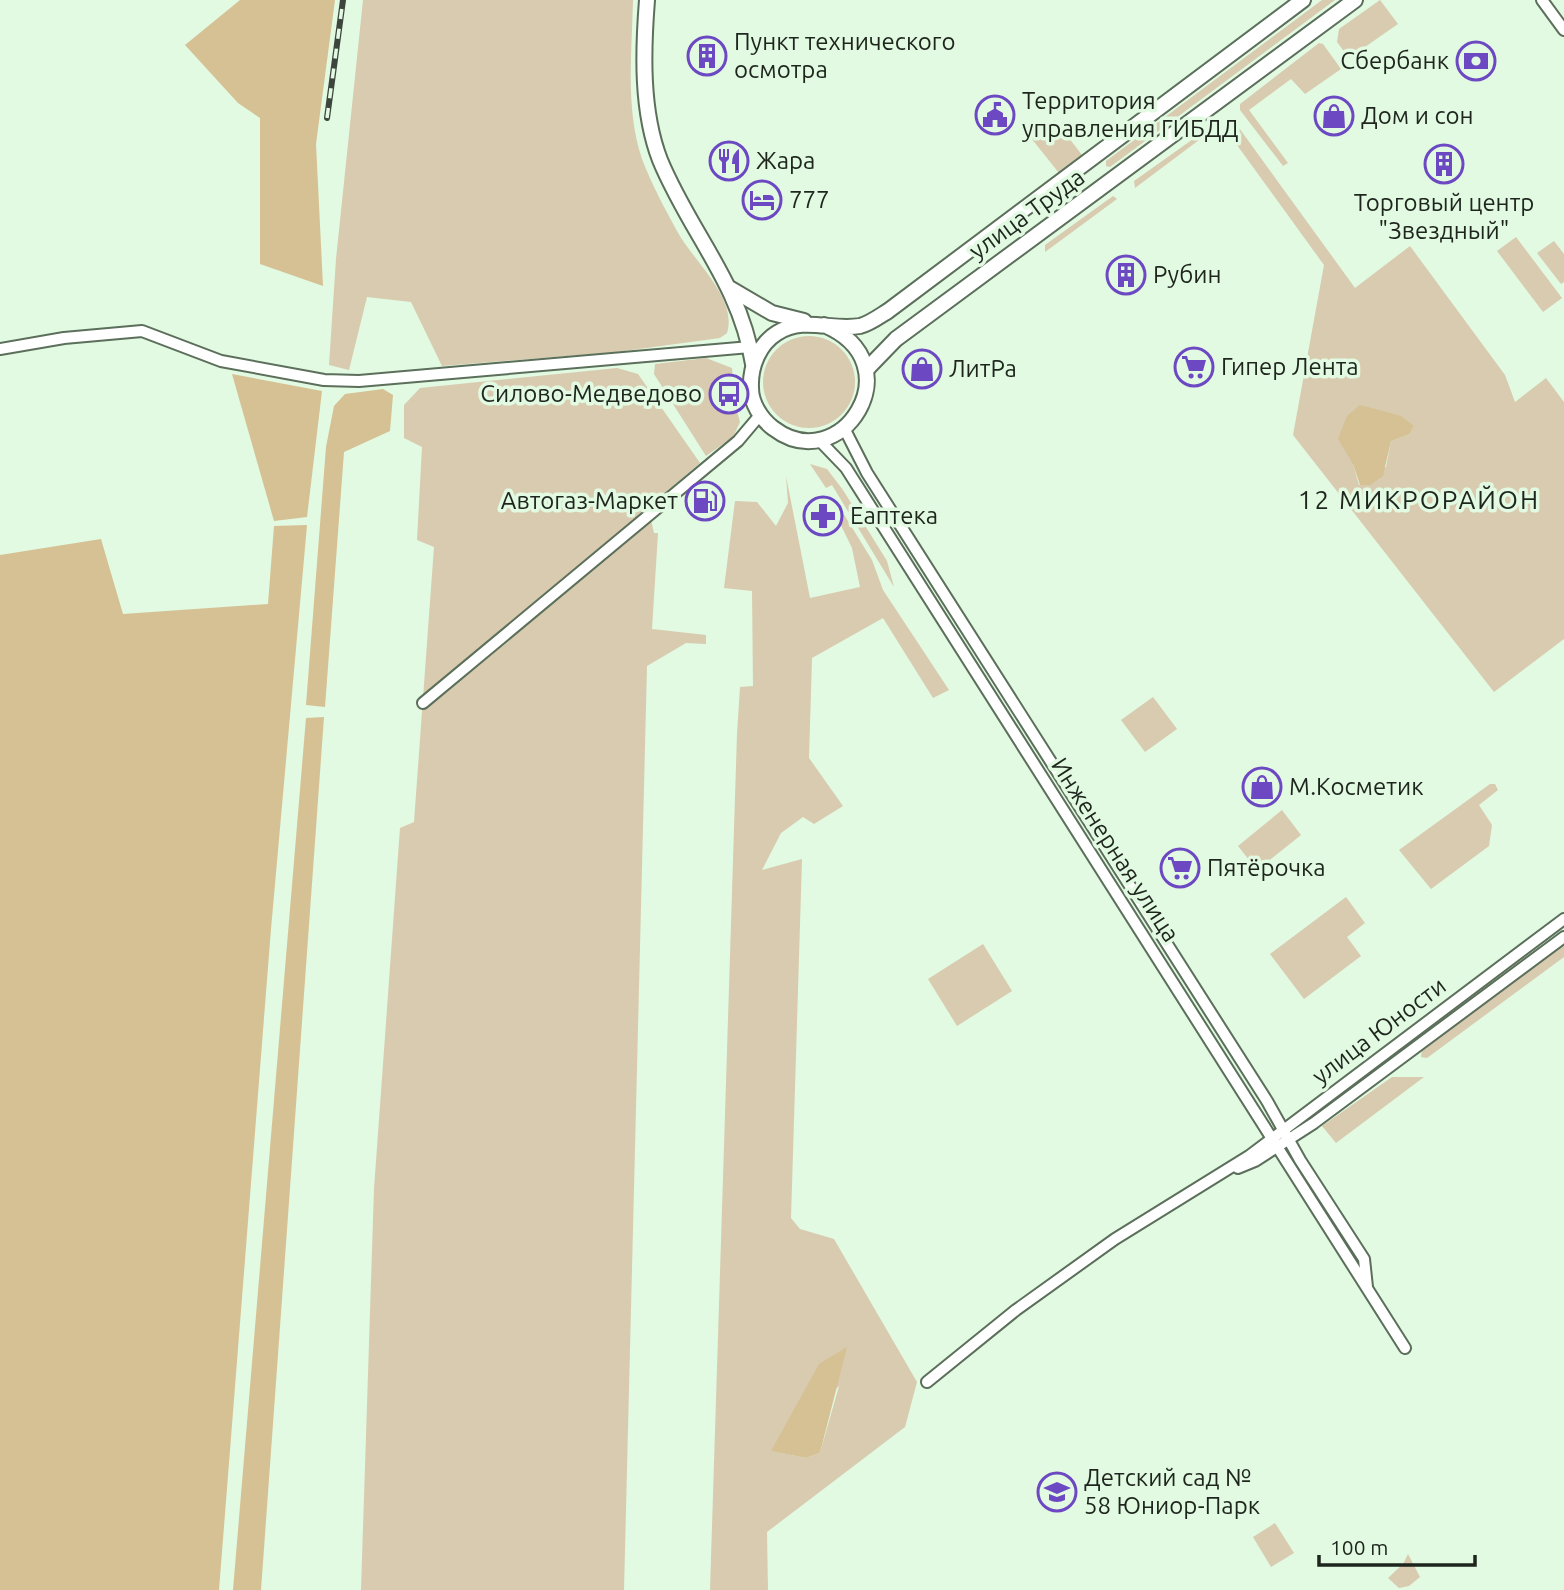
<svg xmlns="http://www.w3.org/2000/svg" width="1564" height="1590" font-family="Ubuntu,sans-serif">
  <rect width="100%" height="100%" fill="#e2f9e2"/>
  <g fill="#d8cbaf" fill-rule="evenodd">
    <path d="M363 0H633C632 52 625 109 642 159 651 183 665 209 677 231 693 261 738 298 727 333L720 338 617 352 442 366 411 302 367 297 349 370 329 365 336 259Z"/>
    <path d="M1322 0H1335L1110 167 1106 166V161Z"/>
    <path d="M1380 0 1398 24 1349 58 1337 42 1339 29Z"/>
    <path d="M1319 43 1323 44 1341 69 1305 94 1291 79 1249 110 1288 163 1283 166 1240 110V104Z"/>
    <path d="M1055 120 1082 155 1059 173 1031 138Z"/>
    <path d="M1234 121 1355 288 1410 246 1505 375 1515 402 1546 378 1564 402V639L1494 692 1293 435 1324 265 1229 134ZM1414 426 1410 434 1391 441 1386 467 1359 485 1353 464Z"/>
    <path d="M1203 132 1207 134 1135 188 1134 181Z"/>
    <path d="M1113 196 1117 199 1045 252V245Z"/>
    <path d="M1516 237 1562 298 1543 312 1497 251Z"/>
    <path d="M1554 241 1564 254V282L1561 284 1537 253Z"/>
    <circle cx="809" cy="382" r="46"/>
    <path d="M706 358 732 368 735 404 740 422 733 437 706 456 654 374 655 364Z"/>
    <path d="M617 368 638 374 700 463 648 507 654 533H658L652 629 706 635V644L686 643 647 666 624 1590H361L374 1189 400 828 414 822 434 547 417 540 422 447 404 438V405L420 388Z"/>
    <path d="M810 464 827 469 843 490 887 561 894 587 832 485 826 488Z"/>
    <path d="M786 476 810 598 860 587 852 548 836 515 840 508 872 560 883 590 949 690 933 698 883 618 812 658 809 758 843 806 814 824 803 817 781 833 762 870 802 859 791 1218 800 1229 834 1239 917 1382 905 1427 767 1532 768 1590H710L737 734 740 687 753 686 752 591 724 588 735 501 757 502 776 526 788 503ZM839 1386 820 1453 806 1458 772 1451Z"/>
    <path d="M1153 697 1177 729 1145 752 1121 720Z"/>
    <path d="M1490 784H1495L1498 790 1479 805 1492 825 1489 846 1431 889 1399 850Z"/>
    <path d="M1282 810 1301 835 1257 870 1238 846Z"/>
    <path d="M1346 897 1365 923 1347 937 1361 956 1304 999 1270 954Z"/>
    <path d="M983 944 1012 991 957 1026 928 979Z"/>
    <path d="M1564 944V957L1427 1058 1421 1057 1422 1049Z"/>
    <path d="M1392 1077H1424L1336 1143 1322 1126Z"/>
    <path d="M1275 1523 1294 1553 1271 1567 1253 1537Z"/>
    <path d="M1408 1554 1420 1577 1409 1586 1399 1588 1388 1578 1403 1564Z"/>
  </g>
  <g fill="#d5c194">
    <path d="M240 0H335L316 144 323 286 260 264V118L238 103 185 45Z"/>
    <path d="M232 374 322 391 307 517 274 521Z"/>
    <path d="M383 389 393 395 390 431 344 452 325 707 306 705 326 447 334 406 345 394Z"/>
    <path d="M1360 405 1401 416 1414 426 1410 434 1391 441 1383 476 1370 485H1360L1353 464 1338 439 1347 416Z"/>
    <path d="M307 525 271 929 219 1590H0V555L101 539 123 614 268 604 274 526Z"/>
    <path d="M324 717 261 1590H233L306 718Z"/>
    <path d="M847 1347 820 1453 806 1458 771 1451 819 1364Z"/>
  </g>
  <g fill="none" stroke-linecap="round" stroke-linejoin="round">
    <defs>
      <g id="minor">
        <path d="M1542 0 1564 30"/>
        <path d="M0 349 64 338 142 331 221 361 324 380 359 381 750 347"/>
        <path d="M844 428 867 473 1267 1101 1300 1160 1364 1259 1367 1287"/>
        <path d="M819 440 846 468 1405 1348"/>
        <path d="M423 703 738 441 760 415"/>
        <path d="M1238 1168 1255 1161 1314 1123 1564 937"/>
        <path d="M927 1382 1016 1310 1115 1239 1249 1156 1564 919"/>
      </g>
      <g id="secondary">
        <path d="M647 0C643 51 641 111 660 160 690 233 740 283 753 364"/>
        <path d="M731 289 772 313 804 321"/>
        <path d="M824 325C916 363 841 480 773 428 761 419 751 403 751 388 750 367 759 344 777 333 804 316 831 331 860 326 869 324 880 316 888 311L1303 0"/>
        <path d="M866 370 896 339 1355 0"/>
      </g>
    </defs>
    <use href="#minor" stroke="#5b6f5b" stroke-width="14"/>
    <use href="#secondary" stroke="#5b6f5b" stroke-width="18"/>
    <use href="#minor" stroke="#fff" stroke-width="10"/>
    <use href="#secondary" stroke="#fff" stroke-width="14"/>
    <defs>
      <path id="rail" d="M327 118 343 0"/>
    </defs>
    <use href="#rail" stroke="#3c463c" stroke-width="6"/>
    <use href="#rail" stroke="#e2f9e2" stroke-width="3.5" stroke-dasharray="10" stroke-linecap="butt"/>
  </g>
  <defs>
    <symbol id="building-ring" viewBox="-11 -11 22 22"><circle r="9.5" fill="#e2f9e2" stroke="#6c49c2" stroke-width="1.5"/><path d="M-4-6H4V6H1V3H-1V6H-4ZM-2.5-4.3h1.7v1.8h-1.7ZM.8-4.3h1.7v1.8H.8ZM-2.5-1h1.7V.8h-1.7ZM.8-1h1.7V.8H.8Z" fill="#6c49c2"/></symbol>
    <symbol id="bank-ring" viewBox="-11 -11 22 22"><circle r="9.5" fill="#e2f9e2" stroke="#6c49c2" stroke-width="1.5"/><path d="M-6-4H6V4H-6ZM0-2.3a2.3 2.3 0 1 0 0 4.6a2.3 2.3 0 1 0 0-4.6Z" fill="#6c49c2"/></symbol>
    <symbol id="civic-ring" viewBox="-11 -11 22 22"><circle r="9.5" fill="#e2f9e2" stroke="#6c49c2" stroke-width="1.5"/><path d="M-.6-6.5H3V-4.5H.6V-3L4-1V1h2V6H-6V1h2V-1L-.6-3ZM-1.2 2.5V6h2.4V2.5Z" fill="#6c49c2"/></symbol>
    <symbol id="shop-ring" viewBox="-11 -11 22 22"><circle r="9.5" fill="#e2f9e2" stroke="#6c49c2" stroke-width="1.5"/><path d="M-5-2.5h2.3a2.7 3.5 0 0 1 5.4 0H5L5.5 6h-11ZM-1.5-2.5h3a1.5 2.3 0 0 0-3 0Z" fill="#6c49c2"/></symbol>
    <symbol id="restaurant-ring" viewBox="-11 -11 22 22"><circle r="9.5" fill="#e2f9e2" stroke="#6c49c2" stroke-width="1.5"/><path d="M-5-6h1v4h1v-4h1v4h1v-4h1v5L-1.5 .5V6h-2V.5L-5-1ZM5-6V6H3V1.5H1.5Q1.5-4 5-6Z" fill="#6c49c2"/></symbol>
    <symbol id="hotel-ring" viewBox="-11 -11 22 22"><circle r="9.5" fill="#e2f9e2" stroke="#6c49c2" stroke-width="1.5"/><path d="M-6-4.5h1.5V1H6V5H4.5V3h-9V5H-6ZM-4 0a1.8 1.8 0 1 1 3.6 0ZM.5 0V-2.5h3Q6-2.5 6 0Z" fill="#6c49c2"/></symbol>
    <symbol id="supermarket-ring" viewBox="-11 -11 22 22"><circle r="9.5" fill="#e2f9e2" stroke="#6c49c2" stroke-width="1.5"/><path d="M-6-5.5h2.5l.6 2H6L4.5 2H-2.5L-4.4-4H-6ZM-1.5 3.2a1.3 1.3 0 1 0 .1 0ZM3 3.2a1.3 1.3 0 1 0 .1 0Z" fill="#6c49c2"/></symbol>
    <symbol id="bus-ring" viewBox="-11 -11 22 22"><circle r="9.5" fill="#e2f9e2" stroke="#6c49c2" stroke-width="1.5"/><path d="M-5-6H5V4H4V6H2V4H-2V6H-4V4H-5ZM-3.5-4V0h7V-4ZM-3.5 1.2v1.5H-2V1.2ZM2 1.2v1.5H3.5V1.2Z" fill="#6c49c2"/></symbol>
    <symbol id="fuel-ring" viewBox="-11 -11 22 22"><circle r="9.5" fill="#e2f9e2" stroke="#6c49c2" stroke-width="1.5"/><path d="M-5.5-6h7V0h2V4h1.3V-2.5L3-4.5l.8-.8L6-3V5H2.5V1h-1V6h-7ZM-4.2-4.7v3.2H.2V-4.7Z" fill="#6c49c2"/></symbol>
    <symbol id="pharmacy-ring" viewBox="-11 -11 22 22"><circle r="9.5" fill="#e2f9e2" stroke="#6c49c2" stroke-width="1.5"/><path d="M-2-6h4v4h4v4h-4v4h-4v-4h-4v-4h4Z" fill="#6c49c2"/></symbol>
    <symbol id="school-ring" viewBox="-11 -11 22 22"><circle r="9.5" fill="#e2f9e2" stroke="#6c49c2" stroke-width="1.5"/><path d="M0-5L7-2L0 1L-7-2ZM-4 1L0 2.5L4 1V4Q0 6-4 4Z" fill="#6c49c2"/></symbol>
  </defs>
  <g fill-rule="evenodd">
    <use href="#building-ring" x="685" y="34" width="44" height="44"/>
    <use href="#bank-ring" x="1454" y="39" width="44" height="44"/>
    <use href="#civic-ring" x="973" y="93" width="44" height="44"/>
    <use href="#shop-ring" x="1312" y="94" width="44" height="44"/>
    <use href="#restaurant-ring" x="707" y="139" width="44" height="44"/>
    <use href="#building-ring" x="1422" y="142" width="44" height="44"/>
    <use href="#hotel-ring" x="740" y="178" width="44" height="44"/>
    <use href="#building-ring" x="1104" y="253" width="44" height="44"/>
    <use href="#supermarket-ring" x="1172" y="345" width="44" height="44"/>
    <use href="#shop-ring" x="900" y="347" width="44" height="44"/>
    <use href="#bus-ring" x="707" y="372" width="44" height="44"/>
    <use href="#fuel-ring" x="683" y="479" width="44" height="44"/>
    <use href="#pharmacy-ring" x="801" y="494" width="44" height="44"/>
    <use href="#shop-ring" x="1240" y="765" width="44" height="44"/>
    <use href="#supermarket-ring" x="1158" y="846" width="44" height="44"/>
    <use href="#school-ring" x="1035" y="1470" width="44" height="44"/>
  </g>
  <g text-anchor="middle" stroke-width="7" stroke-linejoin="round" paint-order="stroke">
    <g font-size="24" fill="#1d251d" stroke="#e2f9e2" text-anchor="start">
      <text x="734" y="50">Пункт технического<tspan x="734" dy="28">осмотра</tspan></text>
      <text x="1449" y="69" text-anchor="end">Сбербанк</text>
      <text x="1022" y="109">Территория<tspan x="1022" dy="28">управления ГИБДД</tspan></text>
      <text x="1361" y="124">Дом и сон</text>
      <text x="756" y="169">Жара</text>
      <text x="789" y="208">777</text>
      <text x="1444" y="211" text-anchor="middle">Торговый центр<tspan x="1444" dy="28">"Звездный"</tspan></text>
      <text x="1153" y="283">Рубин</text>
      <text x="1221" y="375">Гипер Лента</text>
      <text x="949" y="377">ЛитРа</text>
      <text x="702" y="402" text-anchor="end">Силово-Медведово</text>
      <text x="678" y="509" text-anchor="end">Автогаз-Маркет</text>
      <text x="850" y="524">Еаптека</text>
      <text x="1289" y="795">М.Косметик</text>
      <text x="1207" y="876">Пятёрочка</text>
      <text x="1084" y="1486">Детский сад №<tspan x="1084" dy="28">58 Юниор-Парк</tspan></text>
    </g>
    <g font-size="24" fill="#1d251d" stroke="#e2f9e2">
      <text transform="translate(1027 214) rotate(-36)" y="8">улица Труда</text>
      <text transform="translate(1115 850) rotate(57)" y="8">Инженерная улица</text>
      <text transform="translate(1379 1031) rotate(-37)" y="8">улица Юности</text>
    </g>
    <g font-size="26" letter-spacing="2" fill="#1d251d" stroke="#e2f9e2">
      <text x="1419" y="509">12 МИКРОРАЙОН</text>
    </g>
  </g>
  <path d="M1319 1555v10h156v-10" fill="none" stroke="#1d251d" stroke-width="3.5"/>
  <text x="1330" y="1555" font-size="21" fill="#1d251d" stroke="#e2f9e2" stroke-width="5" paint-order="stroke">100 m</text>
</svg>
